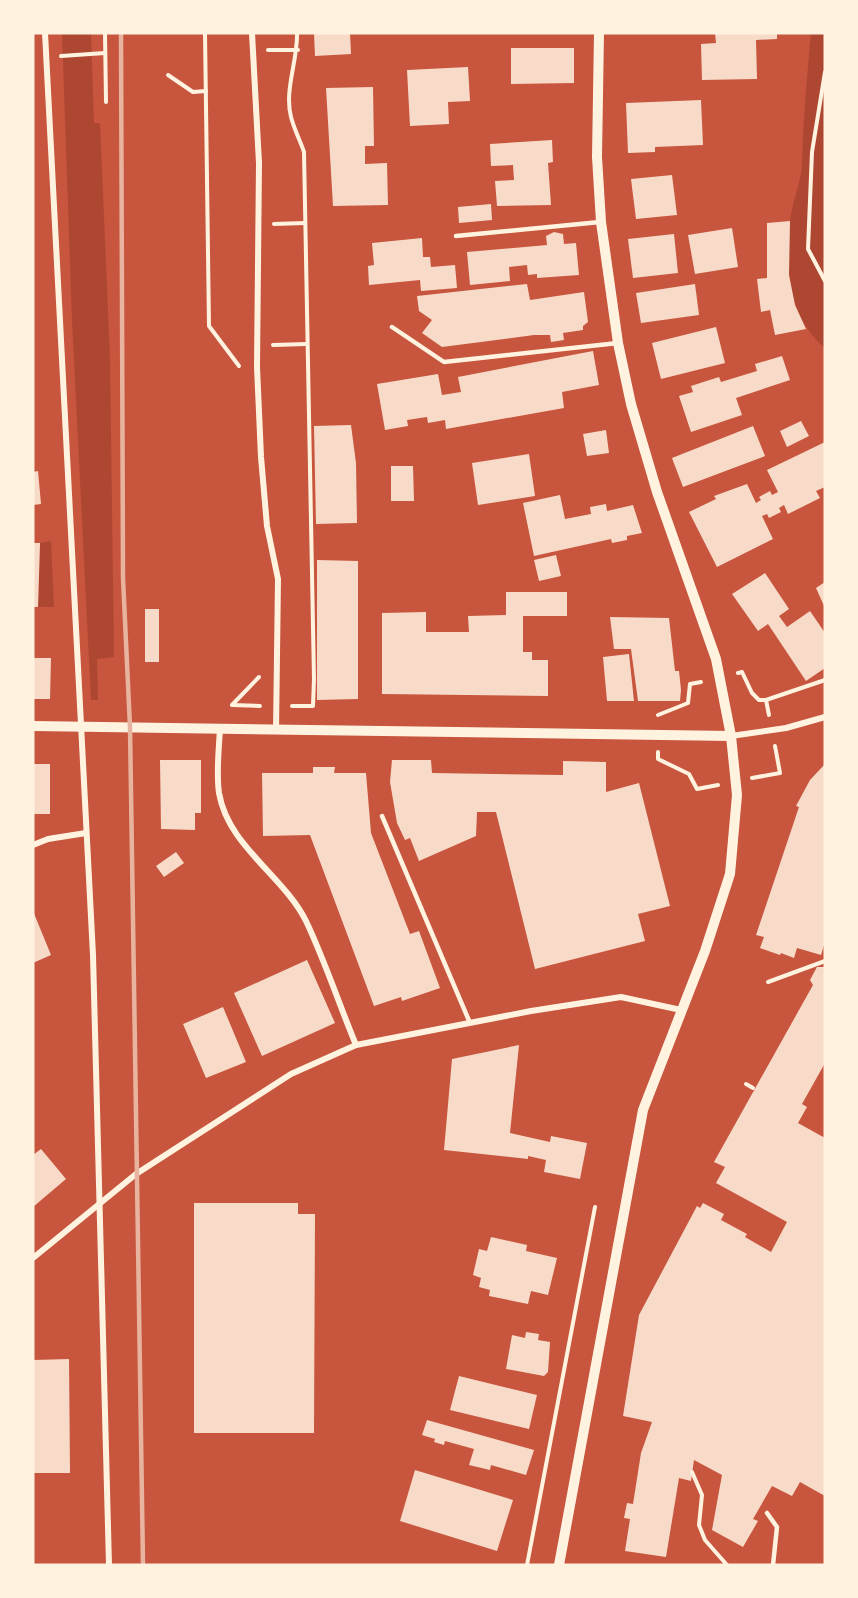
<svg xmlns="http://www.w3.org/2000/svg" width="858" height="1598" font-family="Spectral,serif">
  <rect width="100%" height="100%" fill="#c8553d"/>
  <g fill="#ae4732">
    <path d="M62 33H91L94 123H100L110 359 114 657 97 659 98 700H91L72 321Z"/>
    <path d="M811 33H825V348C788 317 785 267 790 221 792 201 802 181 802 162 803 119 807 76 811 33Z"/>
    <path d="M51 541 54 607H38L40 543Z"/>
  </g>
  <g fill="#f7dbc8">
    <path d="M314 33H350L351 54 315 56Z"/>
    <path d="M715 33H777V39L756 40 757 79 702 80 701 44 716 43Z"/>
    <path d="M511 48H574V83L511 84Z"/>
    <path d="M468 67 470 101 448 102 449 124 410 126 407 70Z"/>
    <path d="M373 87 374 146H365V164L387 163 388 205 333 206 326 88Z"/>
    <path d="M701 100 703 145 655 147V152L628 153 626 103Z"/>
    <path d="M552 140 553 162 548 163 551 205 497 206 495 181 514 180 513 165 491 166 490 144Z"/>
    <path d="M672 175 677 215 636 219 631 179Z"/>
    <path d="M491 204 492 220 459 223 458 207Z"/>
    <path d="M790 221 789 275 795 305 806 329 775 335 770 310 761 312 757 279 767 278V223Z"/>
    <path d="M732 228 738 267 695 274 688 235Z"/>
    <path d="M554 232 563 234 564 244 576 243 579 275 537 278V274L528 275 527 265 509 267 510 281 470 285 467 252 547 245 546 236Z"/>
    <path d="M674 234 678 273 633 278 628 239Z"/>
    <path d="M422 238 423 257H430L431 267 455 265 457 288 421 291 420 280 369 285 368 266 374 265 372 243Z"/>
    <path d="M527 284 530 300 584 292 588 322 583 326V330L563 333 564 340 551 342 550 335H534L442 347 422 333 432 320 419 311 417 296Z"/>
    <path d="M695 284 699 315 641 323 636 293Z"/>
    <path d="M716 327 725 363 661 379 652 343Z"/>
    <path d="M593 351 599 385 562 392 564 408 446 429 445 420 428 423 427 417 407 420 408 426 385 430 377 384 438 374 442 395 461 392 458 377Z"/>
    <path d="M782 356 790 380 736 398 742 415 691 432 679 396 693 392 691 386 719 377 721 382 757 371 755 364Z"/>
    <path d="M801 421 809 436 787 447 780 431Z"/>
    <path d="M351 425 356 463 357 523 316 524 314 426Z"/>
    <path d="M753 426 765 456 683 487 672 458Z"/>
    <path d="M606 430 609 453 587 456 583 434Z"/>
    <path d="M825 442V487L816 491 820 498 788 514 784 505 779 508 781 512 769 518 767 514 762 516 773 539 717 567 689 512 716 499 714 496 747 484 756 503 761 500 759 497 770 491 772 495 778 492 767 470Z"/>
    <path d="M529 454 535 496 478 505 472 463Z"/>
    <path d="M391 466H413L414 501H391Z"/>
    <path d="M38 471 41 504 33 505V472Z"/>
    <path d="M560 495 565 519 591 514 590 507 606 504 607 511 633 505 642 533 627 536V540L612 543 611 539 534 556 523 503Z"/>
    <path d="M33 543H40L38 607H33Z"/>
    <path d="M556 555 561 576 539 581 534 560Z"/>
    <path d="M317 560 358 561V699L317 700Z"/>
    <path d="M765 573 789 609 779 616 787 627 810 611 825 633V668L806 681 768 624 758 631 732 594Z"/>
    <path d="M825 582V608L816 588Z"/>
    <path d="M506 592H567V616H523V652H532V660H548V696L382 694V613L426 612V632H469L468 616 506 615Z"/>
    <rect x="145" y="609" width="14" height="53"/>
    <path d="M610 617 669 618 675 671H679L681 690 680 701H638L631 649H614Z"/>
    <path d="M629 654 634 701H607L603 657Z"/>
    <path d="M33 658H51L50 699H33Z"/>
    <path d="M160 760H201V813H195V830L161 829Z"/>
    <path d="M392 760H431L432 773 563 775V761L606 762V792L639 783 670 906 638 914 645 941 535 969 496 812H477L476 836 419 861 410 838 405 840 397 823 390 782Z"/>
    <rect x="33" y="764" width="17" height="50"/>
    <path d="M825 764V942L821 955 797 948 794 958 781 953 780 955 760 948 764 937 756 935 799 807 796 806 810 780Z"/>
    <path d="M313 767H335L334 773H366L371 833 410 934 419 931 440 988 402 1001 401 997 374 1006 310 835 263 836 262 773H313Z"/>
    <path d="M176 852 184 863 164 877 156 866Z"/>
    <path d="M33 911 51 955 33 963Z"/>
    <path d="M307 960 335 1023 262 1056 234 993Z"/>
    <path d="M817 967H825V1063L802 1104 807 1107 798 1123 825 1138V1496L800 1482 792 1496 772 1486 753 1519 758 1521 743 1547 712 1530 722 1475 694 1460 691 1481 679 1478 666 1557 625 1551 630 1519 624 1518 627 1503 633 1504 641 1453 652 1422 623 1416 639 1315 697 1206 700 1208 703 1203 724 1214 721 1220 747 1234 745 1237 771 1252 787 1222 716 1183 725 1167 714 1162 813 985 810 980Z"/>
    <path d="M223 1007 246 1062 206 1078 183 1024Z"/>
    <path d="M519 1045 510 1133 550 1142 551 1136 587 1143 580 1179 544 1172 546 1160 528 1156V1159L444 1150 452 1059Z"/>
    <path d="M41 1149 66 1179 33 1207V1155Z"/>
    <path d="M194 1203H298V1214H315L314 1433H194Z"/>
    <path d="M491 1237 527 1245 526 1251 557 1258 548 1295 531 1291 528 1304 489 1296 490 1290 479 1287 481 1278 473 1275 479 1249 487 1251Z"/>
    <path d="M526 1332 539 1334 538 1340 550 1342 548 1372 544 1376 506 1369 512 1335 525 1338Z"/>
    <path d="M69 1359 70 1473H33V1360Z"/>
    <path d="M459 1376 537 1395 529 1429 450 1410Z"/>
    <path d="M427 1420 534 1450 526 1475 491 1465 490 1470 469 1465 474 1449 445 1441 444 1445 434 1442 435 1439 422 1435Z"/>
    <path d="M415 1470 513 1500 497 1551 400 1521Z"/>
  </g>
  <g fill="none" stroke-linecap="round" stroke-linejoin="round">
    <g stroke="#fff3e0" stroke-width="4">
      <path d="M105 33 106 102"/>
      <path d="M205 33 209 326 239 366"/>
      <path d="M268 50H298"/>
      <path d="M61 56 105 53"/>
      <path d="M825 72 812 152 808 249 825 281"/>
      <path d="M168 75 193 92 206 91"/>
      <path d="M274 224 305 223"/>
      <path d="M273 345 307 344"/>
      <path d="M738 673 742 672 752 693 759 700H766L825 680"/>
      <path d="M259 677 232 705 260 706"/>
      <path d="M766 700 769 715"/>
      <path d="M292 706H313L314 679 304 152C300 140 294 129 291 117 284 90 298 60 297 33"/>
      <path d="M658 715 688 703 690 684 701 682"/>
      <path d="M658 752V759L689 774 697 789 718 785"/>
      <path d="M752 778 780 773 775 746"/>
      <path d="M768 982 825 961"/>
      <path d="M746 1084 753 1088"/>
      <path d="M692 1472 702 1495 699 1525 705 1540 727 1565"/>
      <path d="M527 1565 595 1207"/>
    </g>
    <g stroke="#fff3e0" stroke-width="4.5">
      <path d="M456 236 600 222"/>
      <path d="M392 327 444 362 618 343"/>
      <path d="M382 816 470 1023"/>
      <path d="M767 1513 777 1527 773 1565"/>
    </g>
    <g stroke="#fff3e0" stroke-width="6">
      <path d="M45 33 93 955 109 1565"/>
      <path d="M252 33 259 163 257 367 261 457 267 526 278 579 276 731"/>
      <path d="M220 728C219 749 216 772 219 793 228 846 283 875 306 921 325 961 339 1004 356 1045"/>
      <path d="M731 736 786 728 825 717"/>
      <path d="M33 845 48 839 86 833"/>
      <path d="M33 1258 136 1174 291 1074 356 1045 531 1011 621 997 681 1010"/>
    </g>
    <g stroke="#fff3e0" stroke-width="10">
      <path d="M33 726 731 736"/>
      <path d="M559 1565 643 1110 705 951 730 874 737 795 731 736 716 659 657 492 631 404 618 343 601 222 597 157 599 33"/>
    </g>
    <path stroke="#e9b49f" stroke-width="4.5" d="M121 33 123 578 130 727 143 1565"/>
  </g>
  <rect width="858" height="1598" fill="none" stroke="#fff3e0" stroke-width="69"/>
</svg>
